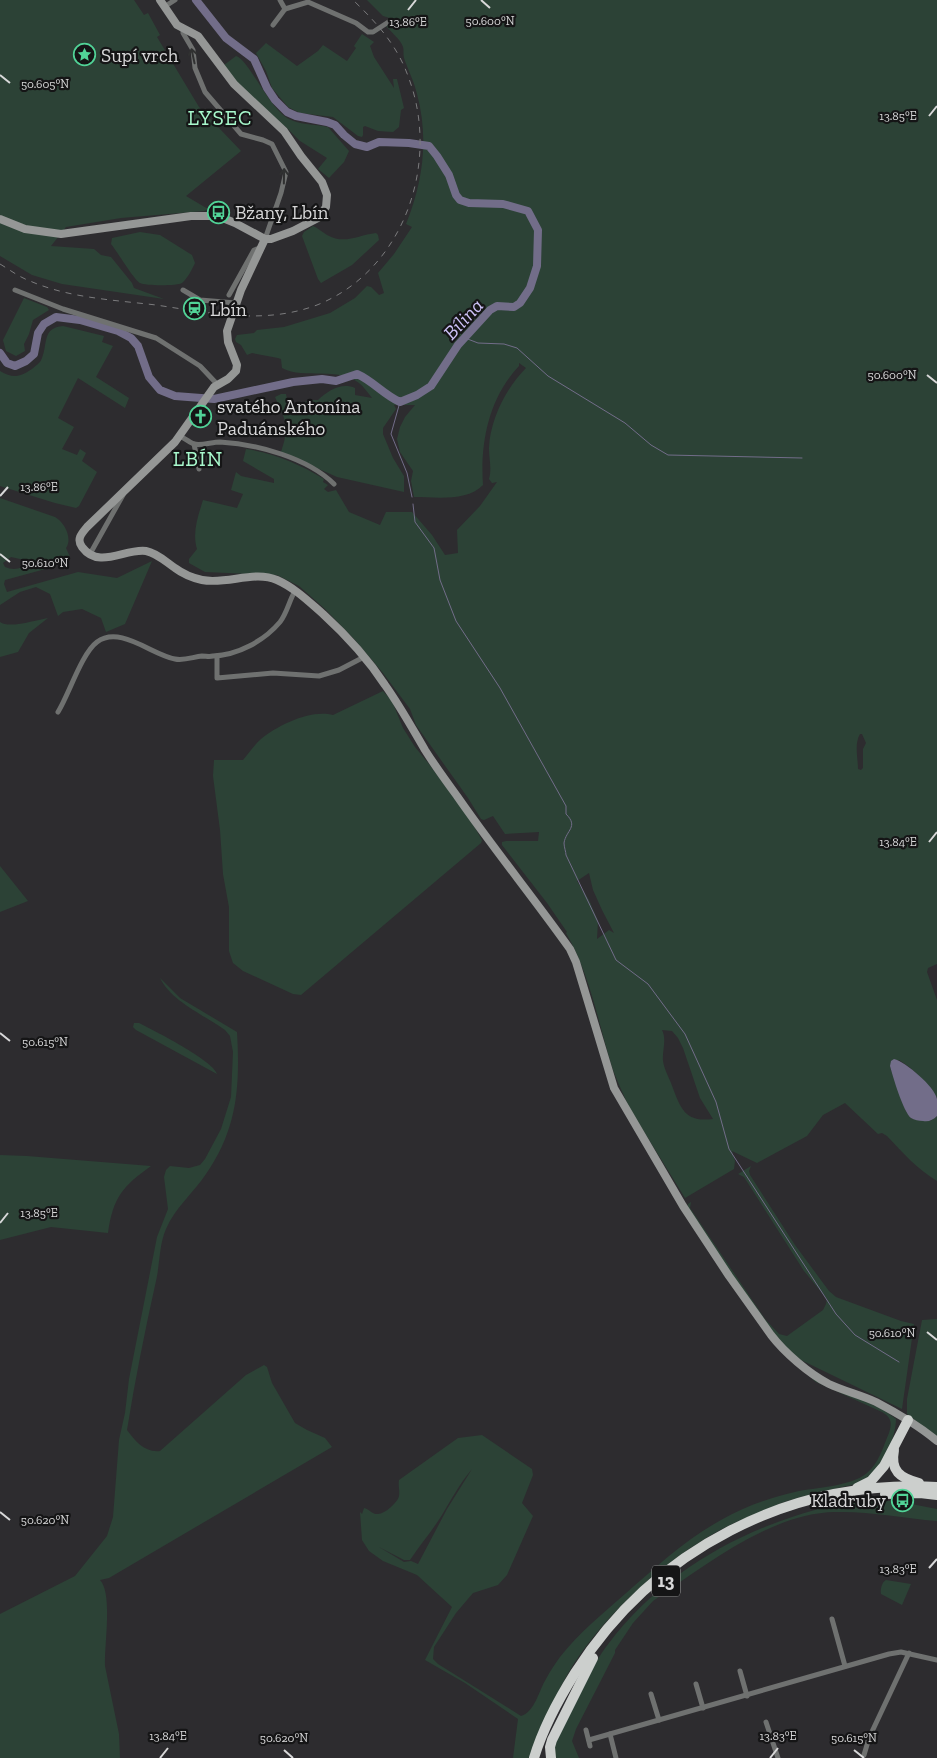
<svg xmlns="http://www.w3.org/2000/svg" width="937" height="1758" font-family="'Zilla Slab',serif">
  <rect width="100%" height="100%" fill="#2d2c2f"/>
  <g fill="#2c4236" fill-rule="evenodd">
    <path d="M0 0H134L144 15 148 13 160 35 157 37 199 107 241 151 186 196 208 209 204 211 121 218 66 227 51 246 94 249 101 255 111 257 132 283 134 288 164 299 62 284 32 275 0 256Z"/>
    <path d="M367 0H937V964L928 968 927 972 937 1000V1098C926 1084 915 1069 899 1060L890 1066 906 1111 911 1118 930 1121 937 1116V1181C917 1169 903 1153 887 1136L882 1133 878 1134 845 1103 823 1115 807 1136 757 1163 732 1151 735 1161 734 1169 685 1198 630 1109C624 1096 618 1083 613 1070 598 1023 591 976 566 933L567 932 547 903 502 845V842L506 841H538L539 832 505 834 493 816 484 820 481 819 468 798 416 725 410 709 383 673 355 640 325 609 299 586 277 575 205 572 189 563V559L197 549C192 533 198 516 203 500L237 508 243 494 231 490 236 472 241 476 274 483V479L243 461 246 449C273 453 300 464 324 479L323 482 328 485 324 489 328 492 336 490 349 512 380 525 386 512H412L432 535 445 555 458 553 457 530 480 506 497 482 492 483 489 479C492 469 489 459 489 448 490 420 506 388 526 368L519 363V366C489 398 480 442 483 485 467 502 435 497 414 497L411 481 413 471 400 452 397 439 400 427 405 417 415 405H394L396 409 383 428V434L393 458 404 476V492L337 477 281 452C290 425 286 422 275 397L281 394H286L288 404 299 407C305 400 309 400 318 400 328 391 341 382 355 388V395L372 398C368 393 364 387 359 383 338 366 305 380 282 368L281 359 278 358 252 353 247 355 241 345 236 342 235 339 237 335 254 333 257 330 284 327 330 313 355 298 367 286 371 287 379 295 384 293 378 273 394 254 412 227 406 224C423 182 429 138 417 94 414 81 408 70 404 58 403 54 404 50 403 47 401 40 391 32 386 26L393 19 383 16ZM860 734H862L866 743 863 749V768L861 770 858 769C858 758 854 744 860 734ZM589 873 593 890 602 910 614 933 609 930 597 939 598 921 589 900 577 881ZM662 1030 672 1031 678 1038 683 1048 700 1098 713 1119C684 1123 680 1107 671 1083 668 1076 664 1068 663 1061 662 1050 667 1040 662 1030Z"/>
    <path d="M362 34 374 42 370 46 374 57 394 88 393 79H397L404 108 401 110 399 127 393 132 378 131 365 126 363 127V135L362 137 358 136 333 117 300 113 288 107 272 88 266 71 256 53 266 43 297 66 318 51 323 45 347 61 356 48 354 46Z"/>
    <path d="M236 56C249 60 267 105 287 118 299 125 314 124 328 127L349 151 344 162 329 178 318 169 327 158 300 141 286 127 280 123C262 107 236 86 224 65Z"/>
    <path d="M313 226C318 228 322 232 327 235 345 245 358 235 376 233L378 235 379 240 352 265 321 283 318 279 302 236 304 232Z"/>
    <path d="M140 232 160 235 192 255 195 263C192 269 188 278 182 283 178 286 145 286 140 283 134 280 117 251 111 244L112 238Z"/>
    <path d="M24 298 47 307 49 310 33 320 29 334 24 344 25 351 16 356 6 351 3 340Z"/>
    <path d="M63 326 104 336 102 342 113 346 96 377 129 398 125 408 78 378 58 418 74 427 62 449 77 455 80 449 86 453 82 461 97 472 79 506 76 508 55 503 0 486V371C13 379 20 377 32 369 36 365 40 364 42 358 48 343 42 328 63 326Z"/>
    <path d="M0 498 55 517C64 522 73 538 66 548L70 557 49 568 5 580 4 584 7 592 78 572 117 578 152 561 125 624 106 632 101 618 82 609 63 612 58 616 50 594 36 587 20 592 0 605ZM11 557 29 561C23 569 14 571 5 567L3 563Z"/>
    <path d="M48 618 29 633 18 652 0 657V622C9 629 36 620 48 618Z"/>
    <path d="M383 691 392 701 403 728 415 747 429 764 471 821 482 840 481 843 301 995 293 994 243 971 233 963 229 951V907L223 874 220 830 213 776 214 760H243C249 753 254 745 261 739 278 725 311 709 333 715Z"/>
    <path d="M0 866 28 901 0 912Z"/>
    <path d="M160 978 180 998 237 1032C240 1085 238 1128 206 1174 194 1192 175 1208 166 1229 159 1245 160 1264 156 1281 145 1330 135 1380 127 1430 135 1441 145 1453 160 1451L246 1375 264 1365 267 1367 272 1383 295 1423 307 1430 325 1438 332 1447 109 1578 100 1580C113 1594 104 1645 105 1666L119 1734 120 1758H0V1614L75 1576 107 1536 113 1517 119 1440 125 1413 129 1379 157 1237 168 1209 164 1177 166 1170 170 1166 189 1168 200 1165 205 1159 221 1129 231 1097 233 1052 230 1036 225 1030C204 1015 171 1001 160 978Z"/>
    <path d="M134 1023H139C155 1031 212 1060 217 1074L136 1030 133 1027Z"/>
    <path d="M0 1155 27 1156 151 1166C123 1186 113 1197 108 1233L51 1227 0 1240Z"/>
    <path d="M751 1166 749 1171 750 1175 795 1245 829 1291 836 1297 901 1321 914 1324 902 1409 801 1360 780 1343 756 1312 687 1208 688 1204 691 1202 690 1208 765 1319 779 1334 787 1336 823 1310 826 1304 827 1299 804 1271 744 1177 738 1174Z"/>
    <path d="M937 1319V1437L907 1414V1399L922 1320Z"/>
    <path d="M813 1377 884 1410 896 1419C896 1437 882 1470 867 1479 858 1485 845 1486 834 1489 813 1494 792 1498 772 1507 755 1514 737 1521 720 1530 664 1561 608 1611 573 1665 555 1694 543 1727 530 1758H513L518 1719 465 1683 425 1660 452 1607 417 1575 383 1561 369 1551 362 1540 360 1512 362 1514 364 1508C369 1509 373 1515 378 1514 385 1514 398 1502 399 1496 400 1490 398 1486 399 1480L458 1438 482 1435 532 1469 533 1475 522 1503 533 1516 507 1575 498 1585 473 1593 456 1613 434 1647 433 1659 438 1664 521 1716C535 1712 539 1690 546 1679 550 1671 555 1664 560 1657 579 1633 602 1614 625 1594 656 1567 685 1540 721 1520 743 1507 769 1498 795 1492 816 1487 850 1487 867 1473 879 1463 883 1447 889 1433 892 1423 892 1418 882 1412L816 1382 812 1379ZM472 1469 447 1509 418 1564 411 1561 404 1562 379 1547 404 1560H410C420 1545 432 1531 442 1515 451 1500 460 1483 472 1469Z"/>
    <path d="M866 1499 901 1502 937 1509V1521C903 1518 869 1511 835 1512 771 1513 704 1566 653 1601L633 1623 615 1650V1653L576 1729 572 1741 579 1758H553C553 1734 569 1709 581 1688 590 1673 598 1657 609 1643 671 1562 766 1515 866 1499Z"/>
    <path d="M886 1580 911 1584 902 1605 881 1594C880 1589 882 1582 886 1580Z"/>
  </g>
  <path fill="#726d89" d="M894 1059C906 1062 935 1087 937 1099 937 1104 937 1111 937 1116 933 1120 929 1122 923 1121 919 1121 914 1120 911 1118 903 1111 893 1077 890 1066L891 1061Z"/>
  <g fill="none" stroke-linecap="round" stroke-linejoin="round">
    <g stroke="#726d89" stroke-width="1">
      <path d="M465 338 478 343 504 344 517 348 548 376 625 423 651 445 668 455 802 458"/>
      <path d="M400 402 391 434 407 473 412 497"/>
      <path d="M413 504 415 522 434 548 440 580 456 621 500 688 566 806V814C579 827 566 830 564 843 564 847 566 852 566 855L616 960 648 984 685 1034 716 1102 729 1149 836 1314 855 1335 899 1362"/>
    </g>
    <path stroke="#726d89" stroke-width="8" d="M0 353 7 363 15 366 26 361 34 354 38 333 44 324 56 317 80 320 118 331 131 338 138 346 149 377 160 390 175 396 214 399 293 382 322 379 336 381 357 374C373 381 384 395 400 402L417 395 431 386 458 345 490 310 497 306 514 307 520 303 530 288 537 266 538 230 528 211 503 204 469 203 460 200 456 195 449 175 437 156 429 146 409 143 379 142 367 147 355 144 344 135 335 125 327 122 296 116 287 112 275 100 267 88 254 59 226 38 196 0"/>
    <g stroke="#6f7170" stroke-width="5">
      <path d="M280 0 285 9 308 2 356 23 368 32H373L390 21 393 23"/>
      <path d="M164 7 175 0"/>
      <path d="M273 25 285 9"/>
      <path d="M183 29V33L193 50 195 68 205 92 241 134 263 140 272 144 286 172 281 193 265 239"/>
      <path d="M15 290 63 309 156 338 200 366 217 384"/>
      <path d="M183 290 200 300 236 303"/>
      <path d="M229 295 254 250 260 248"/>
      <path d="M180 436C184 438 189 442 194 444 201 446 212 442 220 442 257 444 308 458 334 484"/>
      <path d="M194 444 199 469"/>
      <path d="M90 554 123 495"/>
      <path d="M217 656V678L273 673 319 676 339 670 364 657"/>
      <path d="M58 712C69 694 82 653 97 642 120 625 152 655 175 659 184 661 193 657 202 656 206 656 209 657 213 656 238 655 264 641 280 622 287 613 289 601 295 591"/>
      <path d="M832 1619 845 1666"/>
      <path d="M740 1671 747 1696"/>
      <path d="M696 1684 703 1708"/>
      <path d="M651 1694 659 1720"/>
      <path d="M766 1722 778 1758"/>
      <path d="M586 1730 590 1746"/>
      <path d="M610 1734 616 1758"/>
      <path d="M589 1740 889 1654 901 1652 937 1660"/>
      <path d="M864 1755 869 1738 909 1653"/>
    </g>
    <g stroke="#959796" stroke-width="8">
      <path d="M0 219 25 229 61 234 191 216H218L235 223 265 239H271L293 231 318 218 326 207 327 195 322 182 301 156 284 131 234 84 198 36 177 25 160 0"/>
      <path d="M265 239 241 290 227 331 228 342 237 365 236 371 228 379 214 387 175 442 87 527C82 533 76 539 82 547 99 570 125 548 146 551 157 553 166 562 175 568 183 574 193 578 202 580 227 585 254 570 277 580 295 588 309 602 323 614 346 635 368 659 385 685 400 706 412 728 425 750 435 766 446 781 457 796 493 848 533 897 570 949L576 962 614 1088 683 1206 729 1276 771 1335C784 1352 809 1374 829 1384 844 1391 861 1395 876 1402 897 1413 918 1425 937 1441"/>
    </g>
    <g stroke="#cccfcd" stroke-width="10">
      <path d="M894 1450C890 1471 900 1478 919 1483"/>
      <path d="M857 1488 871 1481 884 1466 908 1420"/>
      <path d="M885 1494 920 1493 937 1495"/>
      <path d="M534 1758C543 1728 558 1700 575 1673 654 1549 790 1479 937 1487"/>
      <path d="M551 1758 550 1747 552 1740 593 1658"/>
    </g>
    <path stroke="#7c7c7e" stroke-width="1" stroke-dasharray="6 6" stroke-linecap="butt" d="M0 264C10 270 19 277 30 281 69 298 114 300 156 305 210 313 264 325 317 305 405 270 441 161 408 76 397 45 376 22 353 0"/>
  </g>
  <defs><path id="oneway-shaft" d="M-6 0H5M1.5-3L5.5 0L1.5 3" fill="none" stroke-width="1.6" stroke-linecap="round" stroke-linejoin="round" transform="scale(1.25)"/></defs>
  <g stroke="#303131">
    <use href="#oneway-shaft" transform="translate(193 56) rotate(-102)"/>
    <use href="#oneway-shaft" transform="translate(284 176) rotate(-89)"/>
  </g>
  <path fill="none" stroke="#d8d8d9" stroke-width="2" d="M481 0 490 8M408 10 416 0M0 75 10 83M929 116 937 106M927 375 937 383M0 496 8 487M0 554 10 562M929 842 937 832M0 1033 10 1041M0 1223 8 1213M927 1332 937 1340M0 1512 10 1520M929 1568 937 1559M284 1750 293 1758M854 1750 864 1758M160 1758 168 1748M770 1758 778 1748"/>
  <defs>
    <symbol id="sight-ring" viewBox="-11 -11 22 22"><circle r="9.5" fill="#151516" stroke="#51d397" stroke-width="1.5"/><path d="M0-6L1.8-2.2L6-1.7L2.9 1.2L3.7 5.4L0 3.3L-3.7 5.4L-2.9 1.2L-6-1.7L-1.8-2.2Z" fill="#51d397"/></symbol>
    <symbol id="bus-ring" viewBox="-11 -11 22 22"><circle r="9.5" fill="#151516" stroke="#51d397" stroke-width="1.5"/><path d="M-5-6H5V4H4V6H2V4H-2V6H-4V4H-5ZM-3.5-4V0h7V-4ZM-3.5 1.2v1.5H-2V1.2ZM2 1.2v1.5H3.5V1.2Z" fill="#51d397"/></symbol>
    <symbol id="station-ring" viewBox="-11 -11 22 22"><circle r="9.5" fill="#151516" stroke="#51d397" stroke-width="1.5"/><path d="M-3-6H3Q5-6 5-4V2Q5 4 3 4L4.5 6H3L1.5 4h-3L-3 6H-4.5L-3 4Q-5 4-5 2V-4Q-5-6-3-6ZM-3.5-4v3h7v-3ZM-3.5 1v1.5H-2V1ZM2 1v1.5H3.5V1Z" fill="#51d397"/></symbol>
    <symbol id="church-ring" viewBox="-11 -11 22 22"><circle r="9.5" fill="#151516" stroke="#51d397" stroke-width="1.5"/><path d="M-1.2-6h2.4v3.5h3.3v2.4h-3.3V6h-2.4V-.1h-3.3v-2.4h3.3Z" fill="#51d397"/></symbol>
  </defs>
  <g fill-rule="evenodd">
    <use href="#sight-ring" x="72" y="42" width="25" height="25"/>
    <use href="#bus-ring" x="206" y="200" width="25" height="25"/>
    <use href="#station-ring" x="182" y="296" width="25" height="25"/>
    <use href="#church-ring" x="188" y="404" width="25" height="25"/>
    <use href="#bus-ring" x="890" y="1488" width="25" height="25"/>
  </g>
  <g text-anchor="middle" stroke-width="4.5" stroke-linejoin="round" paint-order="stroke">
    <rect fill="#151516" stroke="#9e9e9e" stroke-width="1" x="652" y="1565.5" width="28" height="31" rx="4"/>
    <g font-size="18" font-weight="bold" fill="#d8d8d9">
      <text x="666" y="1587">13</text>
    </g>
    <g font-size="19" fill="#d8d8d9" stroke="#151516" text-anchor="start">
      <text x="101" y="62">Supí vrch</text>
      <text x="235" y="219">Bžany, Lbín</text>
      <text x="210" y="316">Lbín</text>
      <text x="217" y="413">svatého Antonína<tspan x="217" dy="22">Paduánského</tspan></text>
      <text x="886" y="1507" text-anchor="end">Kladruby</text>
    </g>
    <g font-size="20" font-style="italic" fill="#cdc2f7" stroke="#151516">
      <text transform="translate(463 319) rotate(-47)" y="7">Bílina</text>
    </g>
    <g font-size="21" letter-spacing="1" fill="#a8f9cd" stroke="#151516">
      <text x="220" y="125">LYSEC</text>
      <text x="198" y="466">LBÍN</text>
    </g>
  </g>
  <g font-size="12" text-anchor="middle" fill="#d8d8d9" stroke="#151516" stroke-width="4.5" stroke-linejoin="round" paint-order="stroke">
    <text x="490" y="25">50.600°N</text>
    <text x="408" y="26">13.86°E</text>
    <text x="45" y="88">50.605°N</text>
    <text x="898" y="120">13.85°E</text>
    <text x="892" y="379">50.600°N</text>
    <text x="39" y="491">13.86°E</text>
    <text x="45" y="567">50.610°N</text>
    <text x="898" y="846">13.84°E</text>
    <text x="45" y="1046">50.615°N</text>
    <text x="39" y="1217">13.85°E</text>
    <text x="892" y="1337">50.610°N</text>
    <text x="45" y="1524">50.620°N</text>
    <text x="898" y="1573">13.83°E</text>
    <text x="168" y="1740">13.84°E</text>
    <text x="778" y="1740">13.83°E</text>
    <text x="284" y="1742">50.620°N</text>
    <text x="854" y="1742">50.615°N</text>
  </g>
</svg>
